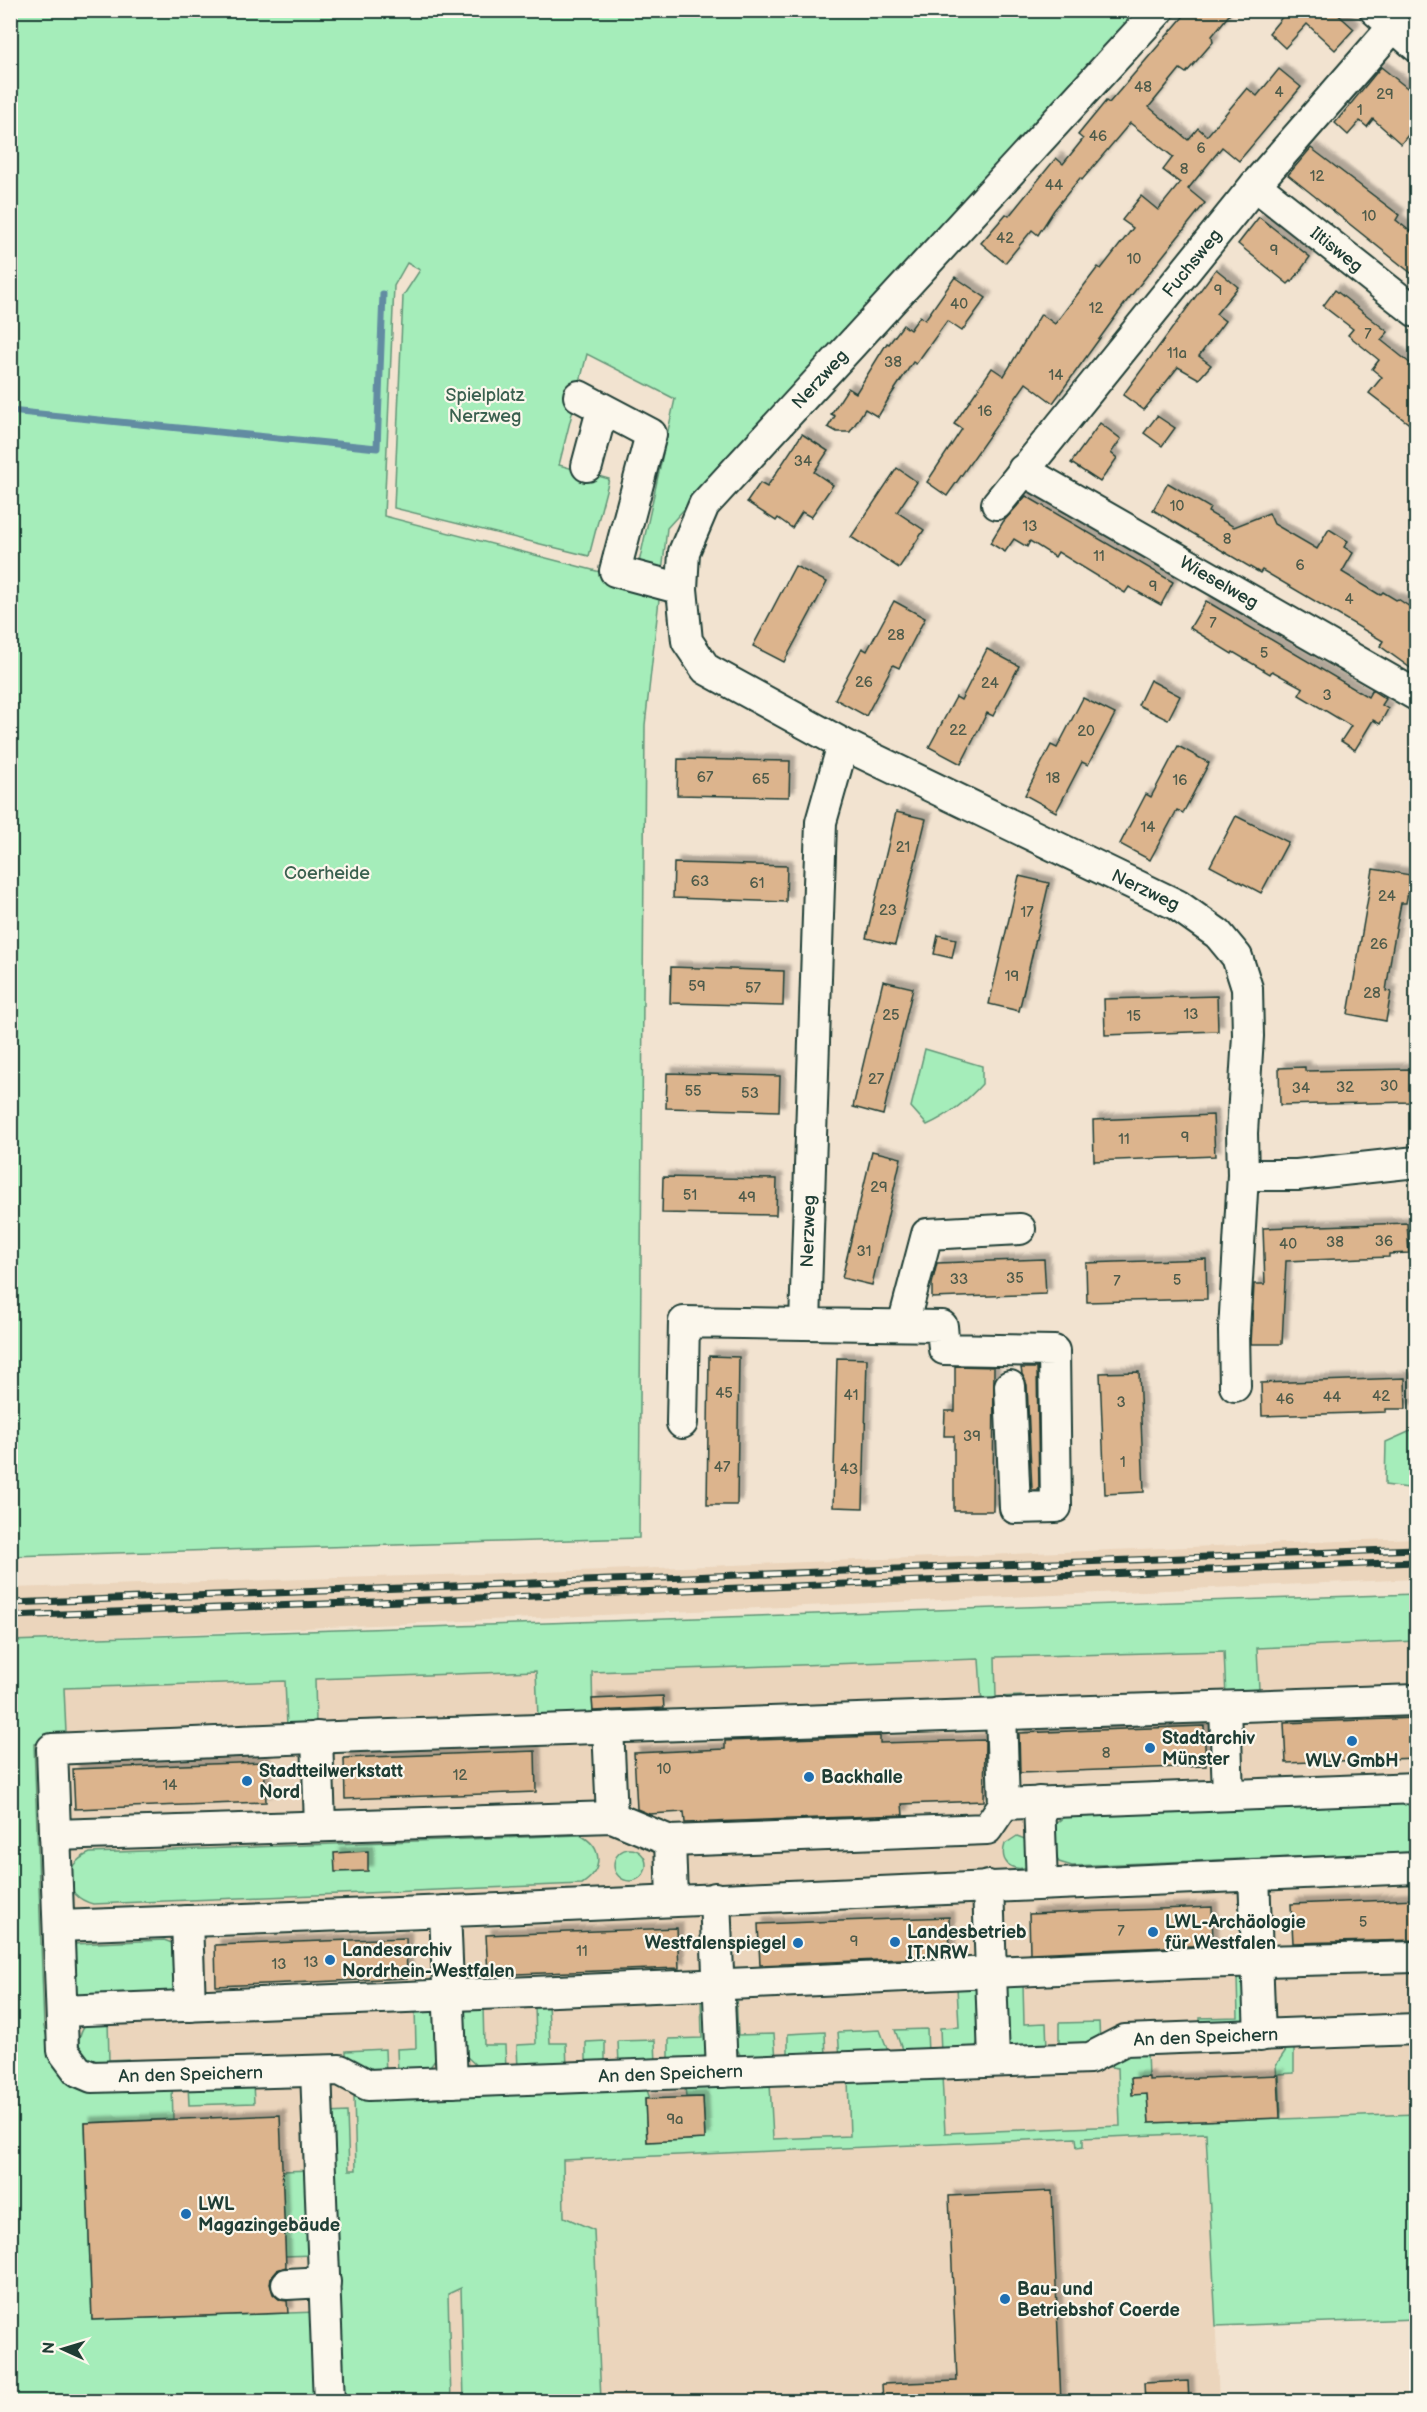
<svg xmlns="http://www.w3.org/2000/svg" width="1427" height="2412" font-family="'Balsamiq Sans',sans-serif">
  <defs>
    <filter id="shadow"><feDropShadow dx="5.5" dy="-5.5" stdDeviation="1.5" flood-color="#0004"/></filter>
  </defs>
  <rect width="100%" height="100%" fill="#f2e3d0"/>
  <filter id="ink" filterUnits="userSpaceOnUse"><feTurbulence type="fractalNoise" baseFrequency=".0167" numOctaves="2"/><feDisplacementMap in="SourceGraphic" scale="12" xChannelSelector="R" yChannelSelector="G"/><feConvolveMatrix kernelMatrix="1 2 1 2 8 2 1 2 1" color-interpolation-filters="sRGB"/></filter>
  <g filter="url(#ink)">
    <g fill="#ebd5bc">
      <path d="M1416 1538V1579L11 1641 10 1588 606 1570Z"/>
      <path d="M1416 1616V2126L1207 2134 1219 2401H44L18 1667Z"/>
    </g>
    <g fill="#a5edba" stroke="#629577" stroke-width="1.5" fill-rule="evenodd">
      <path d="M10 11H1137L667 528 645 725 639 1538 11 1556ZM407 263 420 270 403 296 394 508 589 556 609 479 559 465 587 354 675 399 635 581 384 516 394 286Z"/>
      <path d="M925 1049 982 1066V1084C966 1102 949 1115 927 1125L911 1107Z"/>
      <path d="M1413 1430 1416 1435V1489L1385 1485 1386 1442Z"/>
      <path d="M1416 1594V1641L1257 1648 1259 1689 1261 1690V1697L1226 1698 1224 1651 995 1657 996 1697 1021 1696V1705L982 1706 979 1659 592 1672 593 1722 538 1717 536 1671 315 1679 316 1724 287 1726 285 1681 64 1688 66 1733 81 1742 34 1744 44 2027 53 2057 172 2086 173 2119 85 2123 92 2320 316 2312 320 2402 11 2401 10 1641Z"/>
      <path d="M1416 1802V1852L1072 1866 1059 1862 1051 1851 1054 1825 1064 1817Z"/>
      <path d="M580 1835C603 1847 604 1870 582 1884L93 1904C62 1896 61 1865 90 1853Z"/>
      <path d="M1017 1836 1030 1841 1028 1867C1011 1872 999 1862 1005 1844Z"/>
      <circle cx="630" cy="1865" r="16"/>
      <path d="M164 1940 172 1943 174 1992 76 1996 74 1944Z"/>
      <path d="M1244 1972 1245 2024 1200 2026V2018L1238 2017 1237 1978H1195V1974Z"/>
      <path d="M1001 1982 1023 1984 1024 2024 1046 2023 1047 2049 1014 2051 1003 2031Z"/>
      <path d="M981 1983 982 2032 973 2053 941 2054 940 2028 959 2027 957 1987Z"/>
      <path d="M730 1992 736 1995 738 2035 774 2034 776 2059 743 2061 732 2038Z"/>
      <path d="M708 1994 712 2042 703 2062 669 2064V2039L702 2038 701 1999Z"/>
      <path d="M461 2003 483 2006 484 2045H505L506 2070 482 2071 462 2052Z"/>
      <path d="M438 2004 440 2053 426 2073 398 2074 397 2049 416 2048 415 2008Z"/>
      <path d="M548 2004 550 2043H566L567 2068 518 2070 517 2045 536 2044 535 2005Z"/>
      <path d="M108 2020 109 2060 128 2059V2066L93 2064 81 2054C77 2041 79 2032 88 2021Z"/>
      <path d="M1099 2022 1100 2044 1059 2049V2023Z"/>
      <path d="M927 2029 928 2054 904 2055 895 2030Z"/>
      <path d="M880 2030 890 2056 840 2058 838 2032Z"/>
      <path d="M825 2032 826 2057 788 2059V2034Z"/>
      <path d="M655 2040 656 2064 619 2065 618 2041Z"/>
      <path d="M605 2041V2066L586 2067V2042Z"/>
      <path d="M1290 2044H1294V2073L1279 2074 1281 2119 1416 2114V2319L1216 2326 1206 2133 1083 2138V2147L1077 2148 1076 2138 563 2160 564 2217 594 2230 601 2401H464L461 2288 448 2294 451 2401H339L328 2113 347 2112 349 2170H356L354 2097 640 2088 647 2090 650 2099H645L647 2142 705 2139 703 2097H686L685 2086 770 2083 773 2139 850 2136 848 2080 942 2076 945 2133 1120 2126 1118 2068 1104 2066 1129 2052 1147 2051 1148 2077 1131 2078 1147 2094 1149 2123 1279 2118 1276 2065Z"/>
      <path d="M385 2049 386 2075H378L346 2058V2051Z"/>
      <path d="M253 2082 254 2103 189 2105 188 2085Z"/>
      <path d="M312 2170 314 2255 285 2256 282 2171Z"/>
    </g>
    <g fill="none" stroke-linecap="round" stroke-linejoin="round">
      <path stroke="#628ca2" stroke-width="7" d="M10 411 377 448 383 294"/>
    </g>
    <g fill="#dcb48d" stroke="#1f3d34" stroke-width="1.5" filter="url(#shadow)">
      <path d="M1189 10H1233L1212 36 1213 42 1186 73 1180 69 1149 107 1188 140 1198 128 1207 136 1247 88 1257 96 1279 69 1301 87 1239 161 1222 147 1188 189 1205 203 1126 302 1053 403 1026 383 947 496 927 482 962 429 954 424 992 368 1004 376 1041 314 1055 324 1098 267 1101 269 1133 228 1122 220 1141 196 1158 210 1180 183 1163 170 1173 157 1130 123 1082 180 1080 178 1054 210 1038 235 1032 230 1005 263 981 243 1006 214 1009 216 1056 158 1063 164 1083 139 1078 135 1106 101 1109 103Z"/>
      <path d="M1288 10H1333L1354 29 1335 50 1307 24 1285 48 1269 33Z"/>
      <path d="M1381 67 1416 95V125L1401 144 1373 119 1367 127 1360 121 1348 135 1335 123Z"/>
      <path d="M1311 148 1399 215 1396 220 1416 236V277L1288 175Z"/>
      <path d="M1259 217 1310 257 1292 282 1291 281 1288 284 1238 244Z"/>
      <path d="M1216 269 1238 287 1216 314 1225 321 1199 356 1211 365 1199 379 1178 367 1144 410 1123 395Z"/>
      <path d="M955 277 986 298 962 331 947 321 916 364 913 362 889 398 878 417 865 409 850 432H837L828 427 835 416 831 414 848 388 856 393 887 343 889 344 903 325 910 330 920 316 925 320Z"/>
      <path d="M1335 290 1388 332 1381 340 1416 368V429L1369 393 1382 377 1372 369 1379 360 1348 335 1353 329 1323 306Z"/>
      <path d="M1157 416 1175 428 1162 446 1144 433Z"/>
      <path d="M1100 423 1121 439 1111 453 1117 458 1100 482 1071 463Z"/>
      <path d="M802 434 828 451 814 472 833 485 811 517 802 512 792 528 778 518 776 521 747 502 760 483 767 487Z"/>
      <path d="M897 468 917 482 897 512 924 530 899 568 851 537Z"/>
      <path d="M1168 483 1210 508 1208 512 1234 527 1269 513 1274 524 1317 549 1329 529 1348 541 1344 547 1353 553 1342 572 1380 595 1383 592 1396 600 1398 599 1416 611V672L1380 646 1383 641 1262 570 1260 573 1153 510Z"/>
      <path d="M1026 496 1173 582 1161 605 1129 587 1125 593 1058 552 1055 557 1030 541 1027 547 1014 539 1005 552 990 543 1003 522Z"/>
      <path d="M795 566 827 582 784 662 753 646Z"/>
      <path d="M894 601 925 618 899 668 893 665 866 716 835 699 862 648 867 651Z"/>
      <path d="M1206 601 1368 697 1372 690 1386 699 1382 705 1388 709 1380 724 1373 720 1355 750 1341 741 1351 726 1299 695 1303 688 1272 671 1270 674 1233 652 1232 654 1190 628Z"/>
      <path d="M987 649 1019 666 993 716 987 713 961 764 929 747 956 697 961 700Z"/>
      <path d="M1150 680 1180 696 1168 720 1138 705Z"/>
      <path d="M1083 698 1115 714 1088 765 1082 762 1056 812 1025 795 1051 745 1057 748Z"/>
      <path d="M1178 746 1209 763 1183 813 1177 810 1150 860 1120 844 1146 794 1151 797Z"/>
      <path d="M678 759 790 761 789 797 677 795Z"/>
      <path d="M896 812 926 819 895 945 866 938Z"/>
      <path d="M1236 816 1288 842 1261 893 1210 866Z"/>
      <path d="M674 863 787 866 786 902 673 898Z"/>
      <path d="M1373 869 1411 875 1406 903H1401L1392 951 1386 991 1391 992 1386 1021 1348 1014Z"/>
      <path d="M1019 876 1049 883 1019 1011 989 1004Z"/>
      <path d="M938 935 956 939 952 958 934 954Z"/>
      <path d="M671 967 784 971 783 1006 670 1003Z"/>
      <path d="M883 981 913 988 883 1115 853 1107Z"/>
      <path d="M1217 996 1218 1031 1105 1035 1104 999Z"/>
      <path d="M1305 1067V1071L1411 1069 1412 1102 1280 1105 1279 1068Z"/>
      <path d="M667 1073 780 1076 779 1111 666 1108Z"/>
      <path d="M1213 1115 1215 1156 1094 1161 1093 1120Z"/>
      <path d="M872 1151 901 1158 872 1285 842 1278Z"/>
      <path d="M663 1177 777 1179 776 1215 662 1213Z"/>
      <path d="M1407 1223 1409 1253 1389 1254V1257L1286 1261 1282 1344H1251L1254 1284H1265L1263 1228Z"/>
      <path d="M1044 1259 1046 1294 932 1298V1284L937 1263Z"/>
      <path d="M1206 1259 1207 1299 1087 1302 1086 1263Z"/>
      <path d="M709 1356 739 1357 737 1505H707Z"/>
      <path d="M837 1358 867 1359 863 1508 833 1507Z"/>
      <path d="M955 1366 994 1367 993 1511H954V1436H944L945 1411H955Z"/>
      <path d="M1021 1368H1037L1039 1490H1032L1027 1385 1022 1374Z"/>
      <path d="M1139 1372 1144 1492 1105 1494 1100 1373Z"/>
      <path d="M1405 1378 1406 1409H1386V1412L1262 1416 1261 1383Z"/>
      <path d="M663 1696 664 1708 593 1711 592 1699Z"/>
      <path d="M1416 1718V1758L1286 1763 1284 1723Z"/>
      <path d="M1204 1726 1206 1766 1020 1773 1019 1733Z"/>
      <path d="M880 1736V1743L985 1740 984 1801 902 1804 903 1815 685 1823 684 1812 649 1814 637 1809 634 1753 725 1749V1741Z"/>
      <path d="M535 1751 536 1792 345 1799 344 1758Z"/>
      <path d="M264 1762 266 1802 75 1809 73 1769Z"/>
      <path d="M368 1851V1871L335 1872 334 1853Z"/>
      <path d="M1416 1899V1940L1293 1943 1291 1904Z"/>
      <path d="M1212 1907 1213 1945 1030 1953 1029 1914Z"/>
      <path d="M949 1917 950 1957 760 1965 758 1924Z"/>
      <path d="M677 1928 679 1968 488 1975 486 1935Z"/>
      <path d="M406 1938 407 1978 216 1986 215 1945Z"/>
      <path d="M1278 2075 1280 2118 1149 2123 1147 2094 1132 2095 1131 2078 1149 2077V2080Z"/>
      <path d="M703 2097 705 2139 647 2142 645 2099Z"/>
      <path d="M280 2115 286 2267 277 2270 271 2277 270 2284 273 2294 280 2300 287 2301 288 2313 92 2320 85 2123Z"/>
      <path d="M1052 2191 1061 2402H883L882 2384 957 2381 949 2196Z"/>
      <path d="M1188 2381 1189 2402H1145L1144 2383Z"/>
    </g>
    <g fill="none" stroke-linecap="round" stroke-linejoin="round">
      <defs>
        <g id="minor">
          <path d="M1375 10 1416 46"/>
          <path id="s1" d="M1255 185 1416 312"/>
          <path d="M579 396 651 434 615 571 682 589"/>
          <path d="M587 466 602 410"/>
          <path id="s2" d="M1023 470 1416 695"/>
          <path id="s3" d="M997 504 1255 185 1393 27"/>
          <path id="s4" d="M843 744 1177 905 1218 934 1237 957 1247 988 1248 1036 1242 1133 1243 1175 1234 1331 1235 1386"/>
          <path d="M1243 1175H1297L1416 1162"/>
          <path d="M903 1325 927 1234 1020 1229"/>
          <path id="s5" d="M1010 1386 1015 1508 1056 1507 1054 1351 944 1349 942 1326 805 1324 821 822 843 744 706 669 687 641 682 589 684 552 704 505 1159 10"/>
          <path d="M682 1423 684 1322 805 1324"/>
          <path id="s6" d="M1416 1700 360 1736 52 1749 63 2051 78 2071 92 2077 340 2070 368 2085 1090 2058 1125 2040 1416 2029"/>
          <path d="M1225 1707 1228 1795"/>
          <path d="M1001 1713 1004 1804"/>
          <path d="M608 1727 612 1817"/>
          <path d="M317 1737 320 1826"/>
          <path d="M1039 1802 1042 1884"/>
          <path d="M55 1835 612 1817 670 1841 987 1829 1004 1804 1416 1788"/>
          <path d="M670 1841 672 1899"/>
          <path d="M1254 1875 1260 2036"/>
          <path d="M988 1886 994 2060"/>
          <path d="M715 1898 722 2072"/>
          <path d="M445 1911 452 2082"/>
          <path d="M187 1921 190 2006"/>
          <path d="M59 1926 476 1910 1416 1868"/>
          <path d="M62 2011 752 1983 1192 1963 1416 1957"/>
          <path d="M316 2071 329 2402"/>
          <path d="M287 2284 325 2282"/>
        </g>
      </defs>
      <use href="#minor" stroke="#1f3d34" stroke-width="34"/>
      <use href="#minor" stroke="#fbf7ec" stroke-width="30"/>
      <defs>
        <g id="rail">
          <path d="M10 1603 1416 1549"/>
          <path d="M10 1616 1416 1562"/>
        </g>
      </defs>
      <use href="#rail" stroke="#1f3d34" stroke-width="7"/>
      <use href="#rail" stroke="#fbf7ec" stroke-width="4.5" stroke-dasharray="14" stroke-linecap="butt"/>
    </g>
  </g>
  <g fill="#1f6fb2" stroke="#fbf7ec" stroke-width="2">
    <circle cx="1352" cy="1741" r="6"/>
    <circle cx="1150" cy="1748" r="6"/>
    <circle cx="809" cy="1777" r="6"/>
    <circle cx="247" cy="1781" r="6"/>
    <circle cx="1153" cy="1932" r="6"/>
    <circle cx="895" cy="1942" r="6"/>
    <circle cx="798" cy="1943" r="6"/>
    <circle cx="330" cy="1960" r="6"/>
    <circle cx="186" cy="2214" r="6"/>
    <circle cx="1005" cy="2299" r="6"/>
  </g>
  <g text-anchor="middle" stroke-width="4.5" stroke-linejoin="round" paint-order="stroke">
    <g font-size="15" fill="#4e5b4a">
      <text x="1143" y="92">48</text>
      <text x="1279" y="97">4</text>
      <text x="1385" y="99">29</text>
      <text x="1360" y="115">1</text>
      <text x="1098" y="141">46</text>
      <text x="1201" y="153">6</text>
      <text x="1184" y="174">8</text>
      <text x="1317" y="181">12</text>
      <text x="1054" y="190">44</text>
      <text x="1369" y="221">10</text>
      <text x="1005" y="243">42</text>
      <text x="1274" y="255">9</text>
      <text x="1134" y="264">10</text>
      <text x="1218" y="295">9</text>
      <text x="959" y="309">40</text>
      <text x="1096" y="313">12</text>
      <text x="1368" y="339">7</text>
      <text x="1177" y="358">11a</text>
      <text x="893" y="367">38</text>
      <text x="1056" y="380">14</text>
      <text x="985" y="416">16</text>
      <text x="803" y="466">34</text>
      <text x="1177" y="511">10</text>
      <text x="1030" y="531">13</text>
      <text x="1227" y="544">8</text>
      <text x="1099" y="561">11</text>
      <text x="1300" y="570">6</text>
      <text x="1153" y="591">9</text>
      <text x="1349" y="604">4</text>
      <text x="1213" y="628">7</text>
      <text x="896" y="640">28</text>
      <text x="1264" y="658">5</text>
      <text x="864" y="687">26</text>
      <text x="990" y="688">24</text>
      <text x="1327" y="700">3</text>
      <text x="958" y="735">22</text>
      <text x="1086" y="736">20</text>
      <text x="705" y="782">67</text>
      <text x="1053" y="783">18</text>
      <text x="761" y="784">65</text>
      <text x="1180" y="785">16</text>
      <text x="1148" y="832">14</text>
      <text x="903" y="852">21</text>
      <text x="700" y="886">63</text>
      <text x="757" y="888">61</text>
      <text x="1387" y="901">24</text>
      <text x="888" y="915">23</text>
      <text x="1027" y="917">17</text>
      <text x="1379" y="949">26</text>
      <text x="1012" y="981">19</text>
      <text x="697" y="991">59</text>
      <text x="753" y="993">57</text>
      <text x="1372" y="998">28</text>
      <text x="1191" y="1019">13</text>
      <text x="891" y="1020">25</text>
      <text x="1134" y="1021">15</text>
      <text x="876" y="1084">27</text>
      <text x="1389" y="1091">30</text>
      <text x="1345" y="1092">32</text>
      <text x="1301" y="1093">34</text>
      <text x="693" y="1096">55</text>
      <text x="750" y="1098">53</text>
      <text x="1185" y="1142">9</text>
      <text x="1124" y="1144">11</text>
      <text x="879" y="1192">29</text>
      <text x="690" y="1200">51</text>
      <text x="747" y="1202">49</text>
      <text x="1384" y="1246">36</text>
      <text x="1335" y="1247">38</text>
      <text x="1288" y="1249">40</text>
      <text x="864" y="1256">31</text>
      <text x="1015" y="1283">35</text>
      <text x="959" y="1284">33</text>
      <text x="1177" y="1285">5</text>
      <text x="1117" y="1286">7</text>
      <text x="724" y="1398">45</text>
      <text x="851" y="1400">41</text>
      <text x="1381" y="1401">42</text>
      <text x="1332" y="1402">44</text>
      <text x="1285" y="1404">46</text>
      <text x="1121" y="1407">3</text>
      <text x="972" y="1441">39</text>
      <text x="1123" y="1467">1</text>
      <text x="722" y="1472">47</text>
      <text x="849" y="1474">43</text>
      <text x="1106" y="1758">8</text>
      <text x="664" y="1774">10</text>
      <text x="460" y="1780">12</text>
      <text x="170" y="1790">14</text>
      <text x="1363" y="1927">5</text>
      <text x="1121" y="1936">7</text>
      <text x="854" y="1946">9</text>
      <text x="582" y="1956">11</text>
      <text x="311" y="1967">13</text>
      <text x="279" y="1969">13</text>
      <text x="675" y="2124">9a</text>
    </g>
    <g font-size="18" fill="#1f3d34" stroke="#fbf7ec">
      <text dy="6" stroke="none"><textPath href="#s1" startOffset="104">Iltisweg</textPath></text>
      <text dy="6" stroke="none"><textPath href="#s3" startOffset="310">Fuchsweg</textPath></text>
      <text dy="6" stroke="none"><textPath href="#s5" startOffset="1674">Nerzweg</textPath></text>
      <text dy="6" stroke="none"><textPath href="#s2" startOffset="226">Wieselweg</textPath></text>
      <text dy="6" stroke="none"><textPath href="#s4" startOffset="336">Nerzweg</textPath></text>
      <text dy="6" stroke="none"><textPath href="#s5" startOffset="682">Nerzweg</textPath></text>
      <text dy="6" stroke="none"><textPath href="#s6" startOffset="2830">An den Speichern</textPath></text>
      <text dy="6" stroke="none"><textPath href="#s6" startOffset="2290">An den Speichern</textPath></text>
      <text dy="6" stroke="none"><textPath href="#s6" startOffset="1806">An den Speichern</textPath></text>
    </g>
    <g font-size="18" fill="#3a604f" stroke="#fbf7ec">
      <text x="485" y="401">Spielplatz<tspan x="485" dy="21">Nerzweg</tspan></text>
      <text x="327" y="879">Coerheide</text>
    </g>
    <g font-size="18" font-weight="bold" fill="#1f3d34" stroke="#fbf7ec" text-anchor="start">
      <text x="1162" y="1744">Stadtarchiv<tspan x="1162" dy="21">Münster</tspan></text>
      <text x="1352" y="1767" text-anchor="middle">WLV GmbH</text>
      <text x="259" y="1777">Stadtteilwerkstatt<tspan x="259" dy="21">Nord</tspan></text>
      <text x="821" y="1783">Backhalle</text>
      <text x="1165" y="1928">LWL-Archäologie<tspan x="1165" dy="21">für Westfalen</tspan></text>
      <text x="907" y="1938">Landesbetrieb<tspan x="907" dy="21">IT.NRW</tspan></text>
      <text x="786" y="1949" text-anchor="end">Westfalenspiegel</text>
      <text x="342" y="1956">Landesarchiv<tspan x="342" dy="21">Nordrhein-Westfalen</tspan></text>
      <text x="198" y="2210">LWL<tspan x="198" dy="21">Magazingebäude</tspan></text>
      <text x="1017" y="2295">Bau- und<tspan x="1017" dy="21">Betriebshof Coerde</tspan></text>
    </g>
  </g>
  <rect width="1427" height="2412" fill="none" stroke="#fbf7ec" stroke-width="36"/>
  <rect x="18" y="18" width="1391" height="2376" fill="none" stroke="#1f3d34" stroke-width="2" filter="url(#ink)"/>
  <g transform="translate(63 2349) rotate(274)" stroke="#fbf7ec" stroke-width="4.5" paint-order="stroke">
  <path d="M0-4.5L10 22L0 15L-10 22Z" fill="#1f3d34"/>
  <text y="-9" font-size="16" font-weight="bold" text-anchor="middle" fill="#1f3d34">N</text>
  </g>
</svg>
